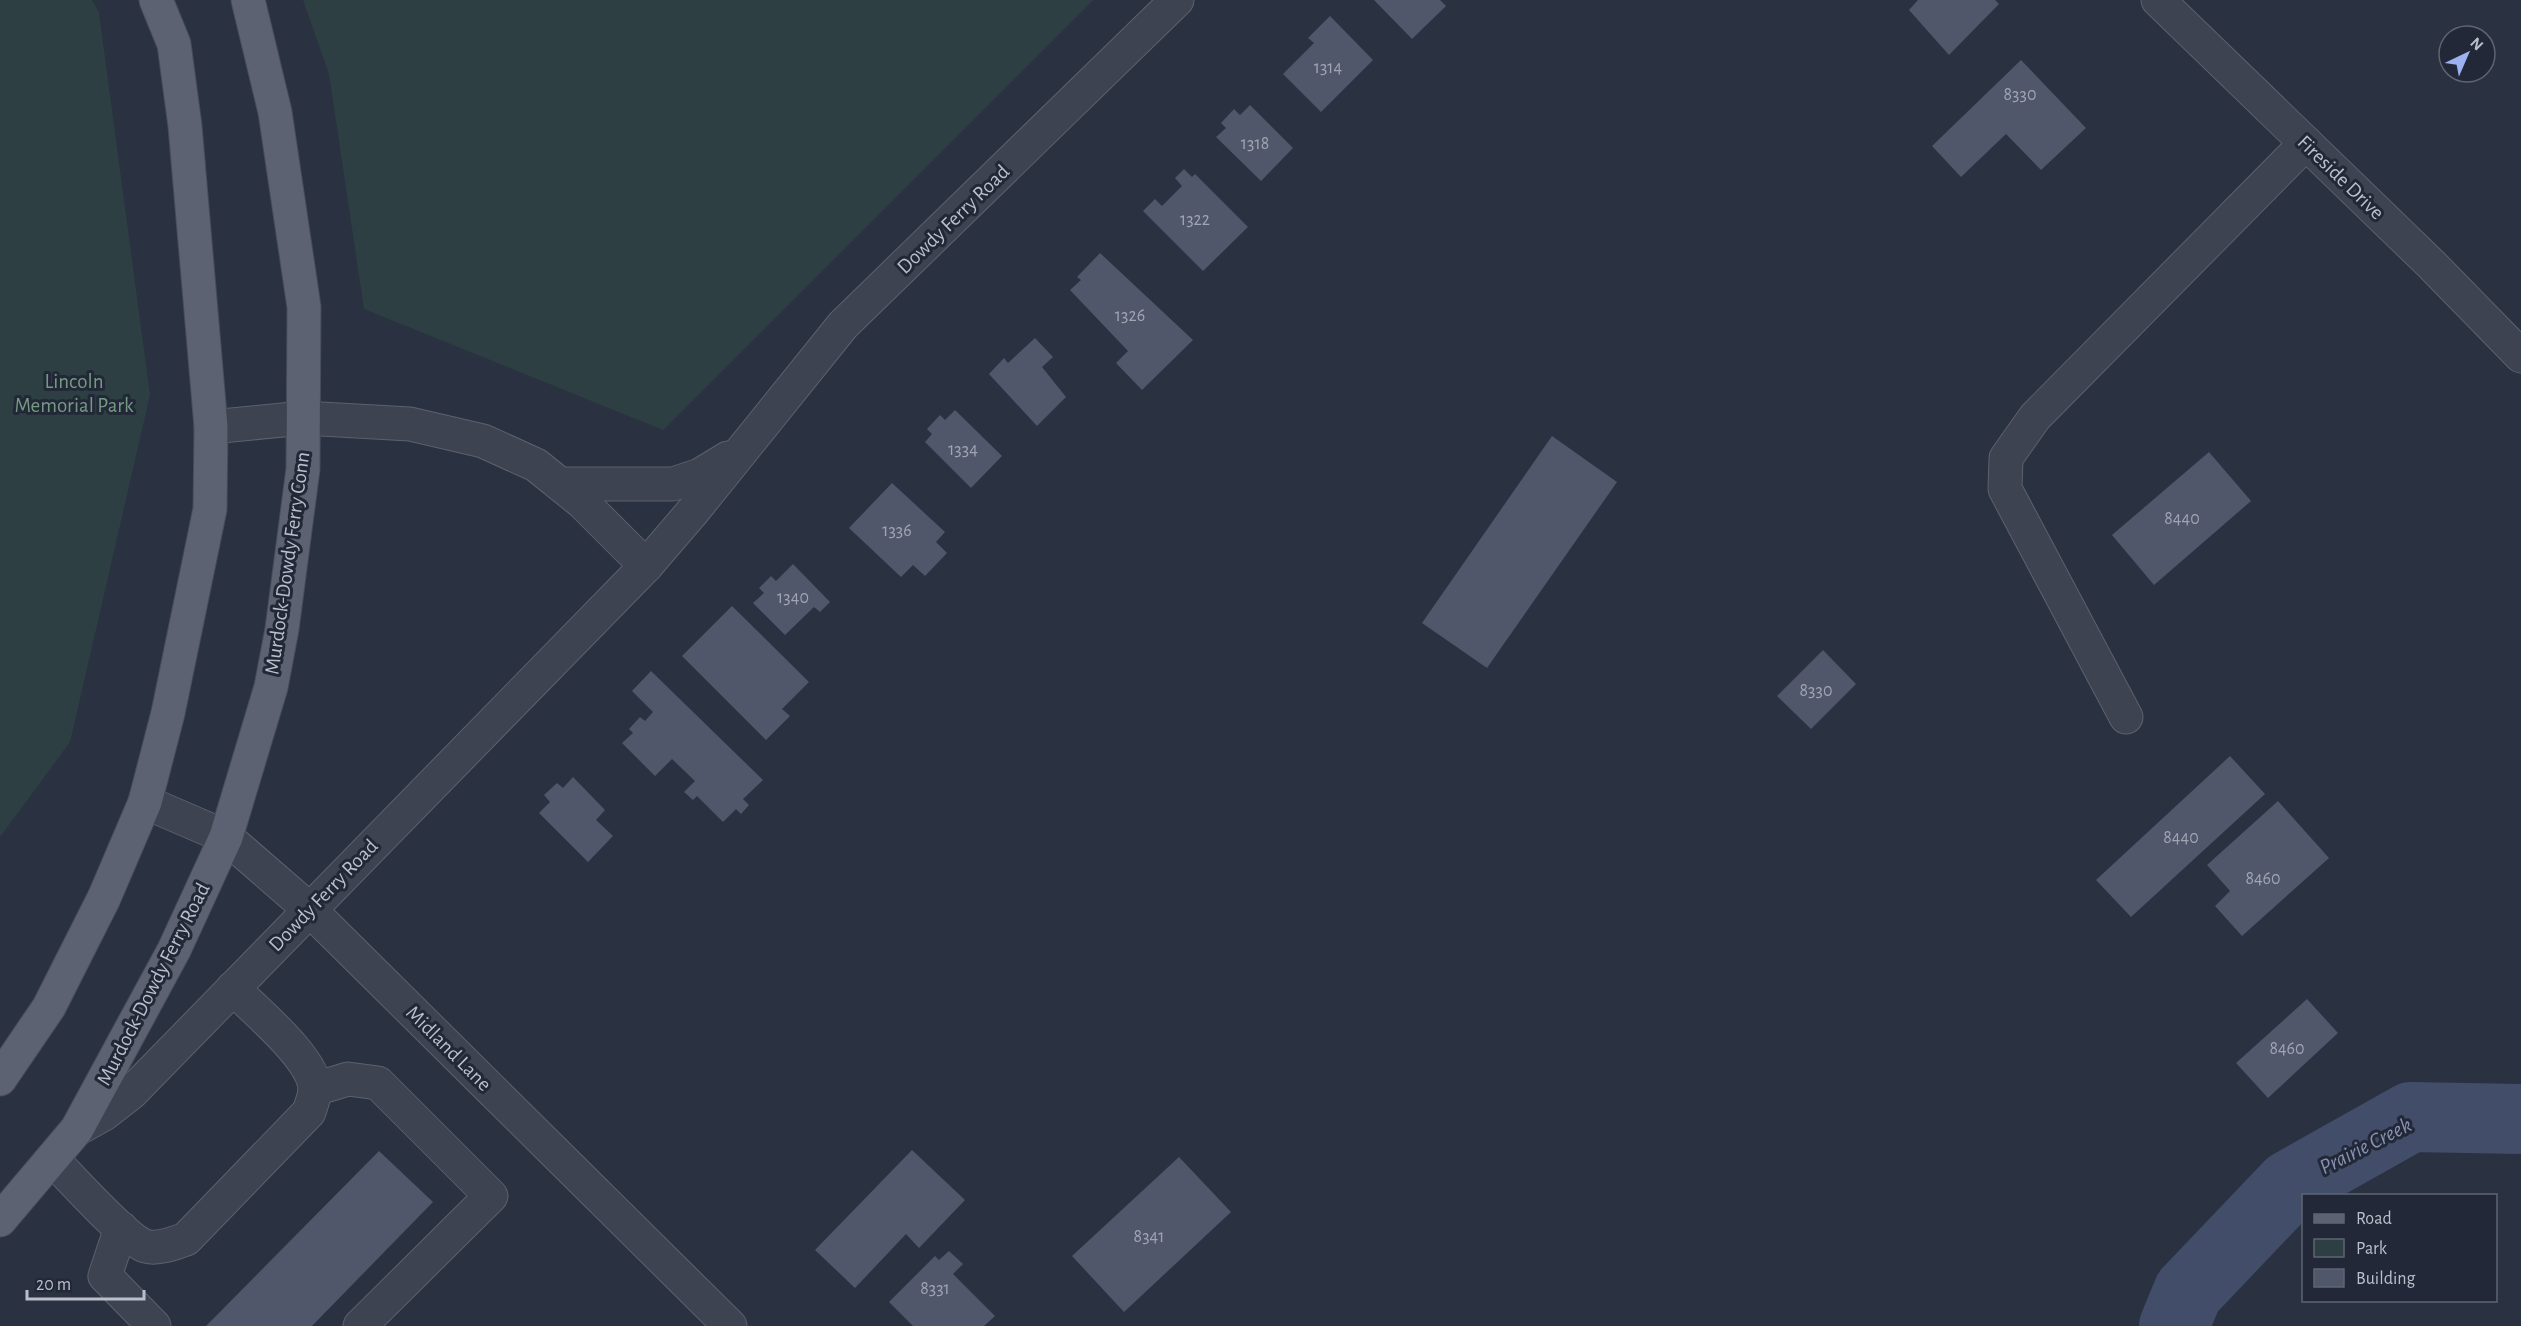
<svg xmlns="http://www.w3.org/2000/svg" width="2521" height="1326" font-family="'Alegreya Sans',sans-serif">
  <rect width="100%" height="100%" fill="#2a3141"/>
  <g fill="#2d3f43">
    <path d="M0 0H92L99 13 150 395 70 742 0 837Z"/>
    <path d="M303 0H1093L663 430 364 309 329 74Z"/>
  </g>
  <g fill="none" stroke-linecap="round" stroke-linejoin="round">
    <path stroke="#414d69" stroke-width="70" d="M2174 1326 2188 1292 2290 1185 2411 1117 2521 1119"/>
  </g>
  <g fill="#50576a">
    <path d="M1374 0H1440L1446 6 1412 39Z"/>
    <path d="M1918 0H1995L1999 4 1949 55 1909 10Z"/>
    <path d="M1330 16 1373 60 1321 112 1283 74 1314 43 1308 38Z"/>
    <path d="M2021 60 2086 128 2041 170 2006 134 1961 177 1932 146Z"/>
    <path d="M1250 105 1293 148 1261 181 1216 137 1226 128 1221 123 1234 109 1240 115Z"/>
    <path d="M1184 169 1192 177 1195 174 1248 227 1203 271 1143 211 1155 199 1162 206 1182 186 1175 178Z"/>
    <path d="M1100 253 1193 340 1142 390 1116 363 1128 351 1070 290 1081 280 1077 277Z"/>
    <path d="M1035 338 1053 357 1042 367 1066 397 1037 426 989 374 1004 358 1008 363Z"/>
    <path d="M955 410 1002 456 971 488 925 442 932 434 927 429 940 415 945 420Z"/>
    <path d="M1552 436 1617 482 1487 668 1422 623Z"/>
    <path d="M2209 452 2251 501 2154 585 2112 535Z"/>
    <path d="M892 483 945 532 936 542 947 553 925 576 913 565 901 577 849 528Z"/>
    <path d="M793 564 830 602 820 612 814 607 785 635 753 603 764 593 759 588 771 576 776 581Z"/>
    <path d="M732 606 809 682 782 709 790 716 766 740 682 656Z"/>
    <path d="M1823 650 1856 684 1811 729 1777 696Z"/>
    <path d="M651 671 763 780 743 799 749 805 741 814 736 809 723 822 697 796 693 800 684 792 695 781 672 759 655 776 622 743 633 733 629 729 640 717 645 721 653 712 632 691Z"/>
    <path d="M2230 756 2265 794 2131 917 2096 880Z"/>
    <path d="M573 777 605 810 596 820 613 836 588 862 539 813 550 802 544 795 557 783 563 788Z"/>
    <path d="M2278 801 2329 858 2242 936 2215 906 2230 891 2207 865Z"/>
    <path d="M2307 999 2338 1033 2268 1098 2236 1063Z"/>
    <path d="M912 1150 965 1200 919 1248 906 1234 855 1288 815 1250Z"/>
    <path d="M379 1151 433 1202 312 1326H206Z"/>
    <path d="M1179 1157 1231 1212 1124 1312 1072 1256Z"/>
    <path d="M949 1251 963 1264 953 1274 995 1316 984 1326H913L889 1302 935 1256 939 1260Z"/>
  </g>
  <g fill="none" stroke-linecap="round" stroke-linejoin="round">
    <defs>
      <g id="minor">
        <path d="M2158 0 2431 264 2521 356"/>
        <path d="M211 427 303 418 410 424 483 441 536 465 582 502 646 566"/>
        <path d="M561 484H673L700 475 728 458"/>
        <path d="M2126 717 2005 489 2006 458 2035 417 2306 143"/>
        <path d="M145 802 226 837 309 909 730 1326"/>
        <path d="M315 1089 348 1079 378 1083 491 1196 360 1326"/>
        <path d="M77 1129 104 1114 131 1093 646 566 694 510 843 325 1177 0"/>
        <path d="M52 1159C70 1177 125 1239 145 1246 157 1250 175 1243 186 1239L309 1112C311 1105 315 1096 315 1089 314 1058 254 1010 233 988"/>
        <path d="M121 1228 105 1276 154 1326"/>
      </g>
      <g id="major">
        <path d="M0 1079 49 1007 104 898 145 802 168 713 210 509 211 427 185 126 174 44 156 0"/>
        <path d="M0 1220 77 1129 174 950 226 837 271 687 282 629 303 469 304 307 275 112 248 0"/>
      </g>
    </defs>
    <use href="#minor" stroke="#5c616f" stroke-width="35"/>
    <use href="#major" stroke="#474c5b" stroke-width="35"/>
    <use href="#minor" stroke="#3e4351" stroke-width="33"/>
    <use href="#major" stroke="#5c6271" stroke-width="33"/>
  </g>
  <g text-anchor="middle" stroke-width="6" stroke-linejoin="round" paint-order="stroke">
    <g font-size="18" fill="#a0a5b3">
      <text x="1328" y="73">1314</text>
      <text x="2020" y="100">8330</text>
      <text x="1255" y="149">1318</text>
      <text x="1195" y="225">1322</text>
      <text x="1130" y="321">1326</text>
      <text x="963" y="455">1334</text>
      <text x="2182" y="524">8440</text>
      <text x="897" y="536">1336</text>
      <text x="793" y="603">1340</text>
      <text x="1816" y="696">8330</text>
      <text x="2181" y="843">8440</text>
      <text x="2263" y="884">8460</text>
      <text x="2287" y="1054">8460</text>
      <text x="1149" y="1242">8341</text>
      <text x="935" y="1294">8331</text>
    </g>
    <g font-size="21" fill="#bbbfcb" stroke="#222837">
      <text transform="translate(2341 177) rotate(44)" y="7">Fireside Drive</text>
      <text transform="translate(953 219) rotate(-44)" y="7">Dowdy Ferry Road</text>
      <text transform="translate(287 563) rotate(-82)" y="7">Murdock-Dowdy Ferry Conn</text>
      <text transform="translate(323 895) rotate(-46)" y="7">Dowdy Ferry Road</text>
      <text transform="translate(153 984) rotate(-63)" y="7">Murdock-Dowdy Ferry Road</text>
      <text transform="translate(449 1048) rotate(45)" y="7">Midland Lane</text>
    </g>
    <g font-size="21" fill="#749a82" stroke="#222837">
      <text x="74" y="388">Lincoln<tspan x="74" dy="24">Memorial Park</tspan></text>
    </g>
    <g font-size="22" font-style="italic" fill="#8692b0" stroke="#222837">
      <text transform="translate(2365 1145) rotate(-27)" y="8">Prairie Creek</text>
    </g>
  </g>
  <rect x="2302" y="1194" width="195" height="108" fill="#222837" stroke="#5f6472" stroke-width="1.5"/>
  <rect x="2314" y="1214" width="30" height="9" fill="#5c6271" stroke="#5f6472" stroke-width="1.5"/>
  <text x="2356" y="1224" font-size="18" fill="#bbbfcb">Road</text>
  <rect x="2314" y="1239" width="30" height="18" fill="#2d3f43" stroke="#5f6472" stroke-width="1.5"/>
  <text x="2356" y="1254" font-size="18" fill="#bbbfcb">Park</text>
  <rect x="2314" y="1269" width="30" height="18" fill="#50576a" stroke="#5f6472" stroke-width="1.5"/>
  <text x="2356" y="1284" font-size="18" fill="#bbbfcb">Building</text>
  <g transform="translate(2467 54) rotate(44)"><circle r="28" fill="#222837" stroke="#5f6472" stroke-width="1.5"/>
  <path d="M0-4.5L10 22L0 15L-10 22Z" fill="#9bb1f0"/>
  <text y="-9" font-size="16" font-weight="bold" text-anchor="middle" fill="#bbbfcb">N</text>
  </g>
  <path d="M27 1290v9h117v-9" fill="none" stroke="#bbbfcb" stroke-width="3"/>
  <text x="36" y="1290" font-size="18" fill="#bbbfcb" stroke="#222837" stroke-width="4.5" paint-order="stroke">20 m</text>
</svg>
